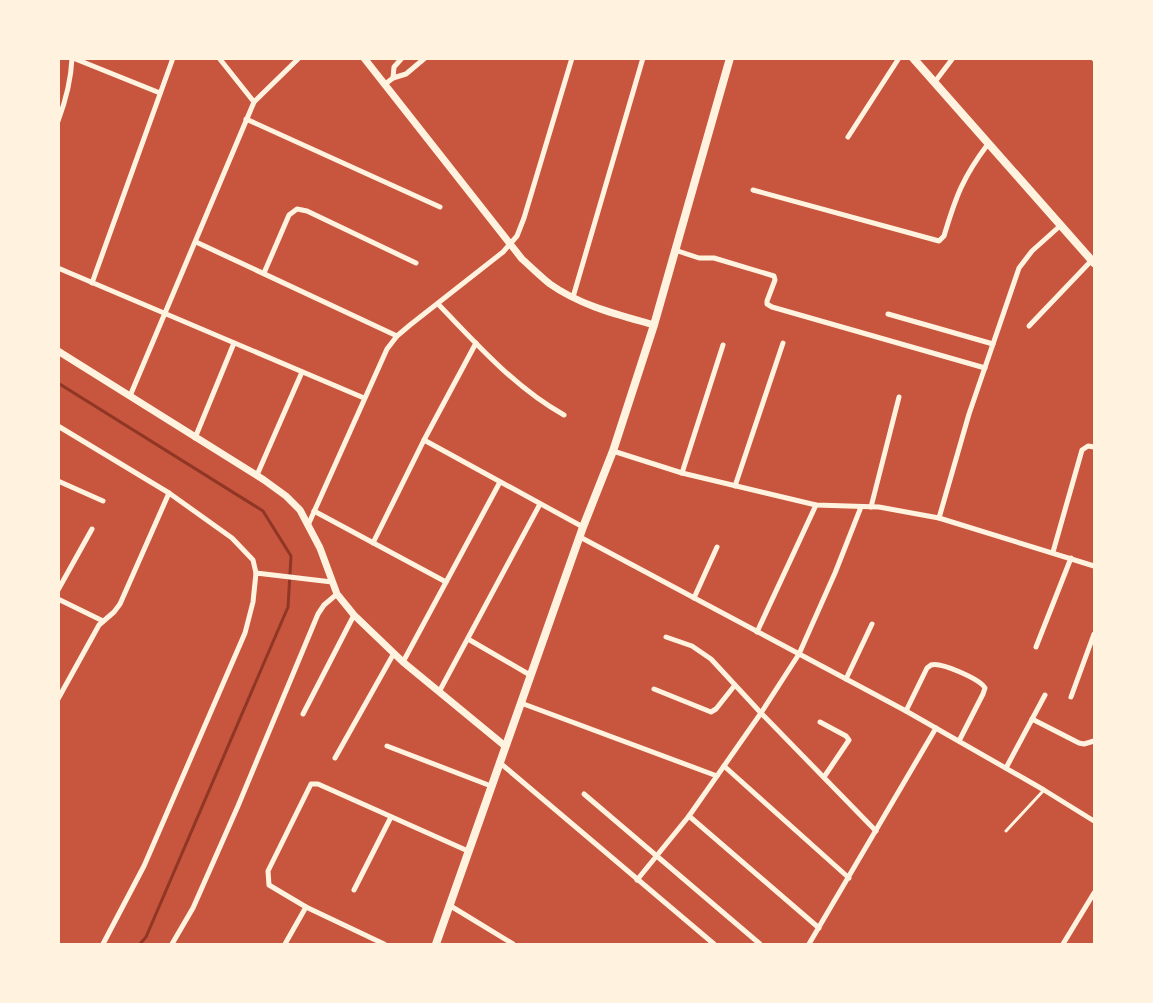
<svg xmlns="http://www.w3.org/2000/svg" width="1153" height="1003" font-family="Lato,sans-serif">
  <rect width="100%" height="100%" fill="#c8553d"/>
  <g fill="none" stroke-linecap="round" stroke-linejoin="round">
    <path stroke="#8f3625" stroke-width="3" d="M58 383 263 511 291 556 288 607 146 937 140 944"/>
    <path stroke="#fff3e0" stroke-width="3" d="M1006 831 1044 790"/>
    <g stroke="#fff3e0" stroke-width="5">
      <path d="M73 58 160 93"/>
      <path d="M219 58 254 102"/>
      <path d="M1093 58 1094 59"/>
      <path d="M393 78 394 67 402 58"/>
      <path d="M934 83 953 58"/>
      <path d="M384 85 393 78 406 74 425 58"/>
      <path d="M246 119 440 207"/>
      <path d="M58 121C66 100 71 81 72 58"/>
      <path d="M848 137 899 58"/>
      <path d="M753 190 939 241 944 236C956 196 963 177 988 144"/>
      <path d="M196 242 397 336"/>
      <path d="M675 250 699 258H714L774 276 775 280 767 301V304L772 307 985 368"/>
      <path d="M58 268 364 398"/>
      <path d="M264 273 289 215 297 209 307 211 416 263"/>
      <path d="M92 283 173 58"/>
      <path d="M573 297 643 58"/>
      <path d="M438 304C476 343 515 388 564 415"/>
      <path d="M888 314 993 344"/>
      <path d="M1029 326 1092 260"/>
      <path d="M130 396 254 102 299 58"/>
      <path d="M58 426 169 493 232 538 253 560 256 573"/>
      <path d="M195 438 234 343"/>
      <path d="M424 440 583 527"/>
      <path d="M613 451 682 473 816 505 879 507 939 518 1094 566"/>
      <path d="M682 473 723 345"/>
      <path d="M257 475 302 372"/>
      <path d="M58 481 103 501"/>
      <path d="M735 486 783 343"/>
      <path d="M871 507 899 397"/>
      <path d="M314 511 446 582"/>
      <path d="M939 518 969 414 1019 268 1032 251 1061 225"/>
      <path d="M309 523 387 349 397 336 410 325 503 252 517 236 524 218 572 58"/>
      <path d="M580 537 906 711 1044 790 1094 821"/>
      <path d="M373 543 424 440 476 343"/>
      <path d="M1053 552 1082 450 1088 446 1094 447"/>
      <path d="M58 590 92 529"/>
      <path d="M694 598 717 547"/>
      <path d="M58 599 103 621"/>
      <path d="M757 632 816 505"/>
      <path d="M666 637 692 646 711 659 761 713 876 831"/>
      <path d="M468 639 530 675"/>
      <path d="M1036 647 1071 558"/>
      <path d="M403 662 500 482"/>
      <path d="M846 679 872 624"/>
      <path d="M654 689 711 712 716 709 735 685"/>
      <path d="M439 692 540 504"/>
      <path d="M1071 697 1094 634"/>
      <path d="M58 699 99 625 114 612 120 604 169 493"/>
      <path d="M521 703 717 776"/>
      <path d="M906 711 927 668 931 665C941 662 980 679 985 688L983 694 959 741"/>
      <path d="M303 714 354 615"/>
      <path d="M1032 719 1079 743 1084 744 1094 741"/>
      <path d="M820 722 846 736 849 740 824 777"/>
      <path d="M387 746 491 786"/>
      <path d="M335 758 394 653"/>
      <path d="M499 762 714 944"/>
      <path d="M724 766 849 878"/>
      <path d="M1006 768 1045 695"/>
      <path d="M584 794 760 944"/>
      <path d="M689 816 819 928"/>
      <path d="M637 880 689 816 761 713 799 654 835 573 861 507"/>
      <path d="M354 890 391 817"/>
      <path d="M449 905 513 944"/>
      <path d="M103 944 144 866 245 633 253 602 256 573 332 582"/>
      <path d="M172 944 193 908 238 806 318 614 324 605 337 594"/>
      <path d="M285 944 306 907"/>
      <path d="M384 944 306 907 269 885 268 871 311 784H318L468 851"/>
      <path d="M809 944 936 728"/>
      <path d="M1063 944 1094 893"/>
    </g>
    <g stroke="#fff3e0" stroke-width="7">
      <path d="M364 58 522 259C531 267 540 276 550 284 581 306 619 315 654 325"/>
      <path d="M58 351 264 480 286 496 300 510 320 548 337 594 354 615 403 662 505 746"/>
    </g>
    <g stroke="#fff3e0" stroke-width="8">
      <path d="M913 58 1094 263"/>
      <path d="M436 944 583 527 613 451 654 325 730 58"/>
    </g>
  </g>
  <rect width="1153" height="1003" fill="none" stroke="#fff3e0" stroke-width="120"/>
</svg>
